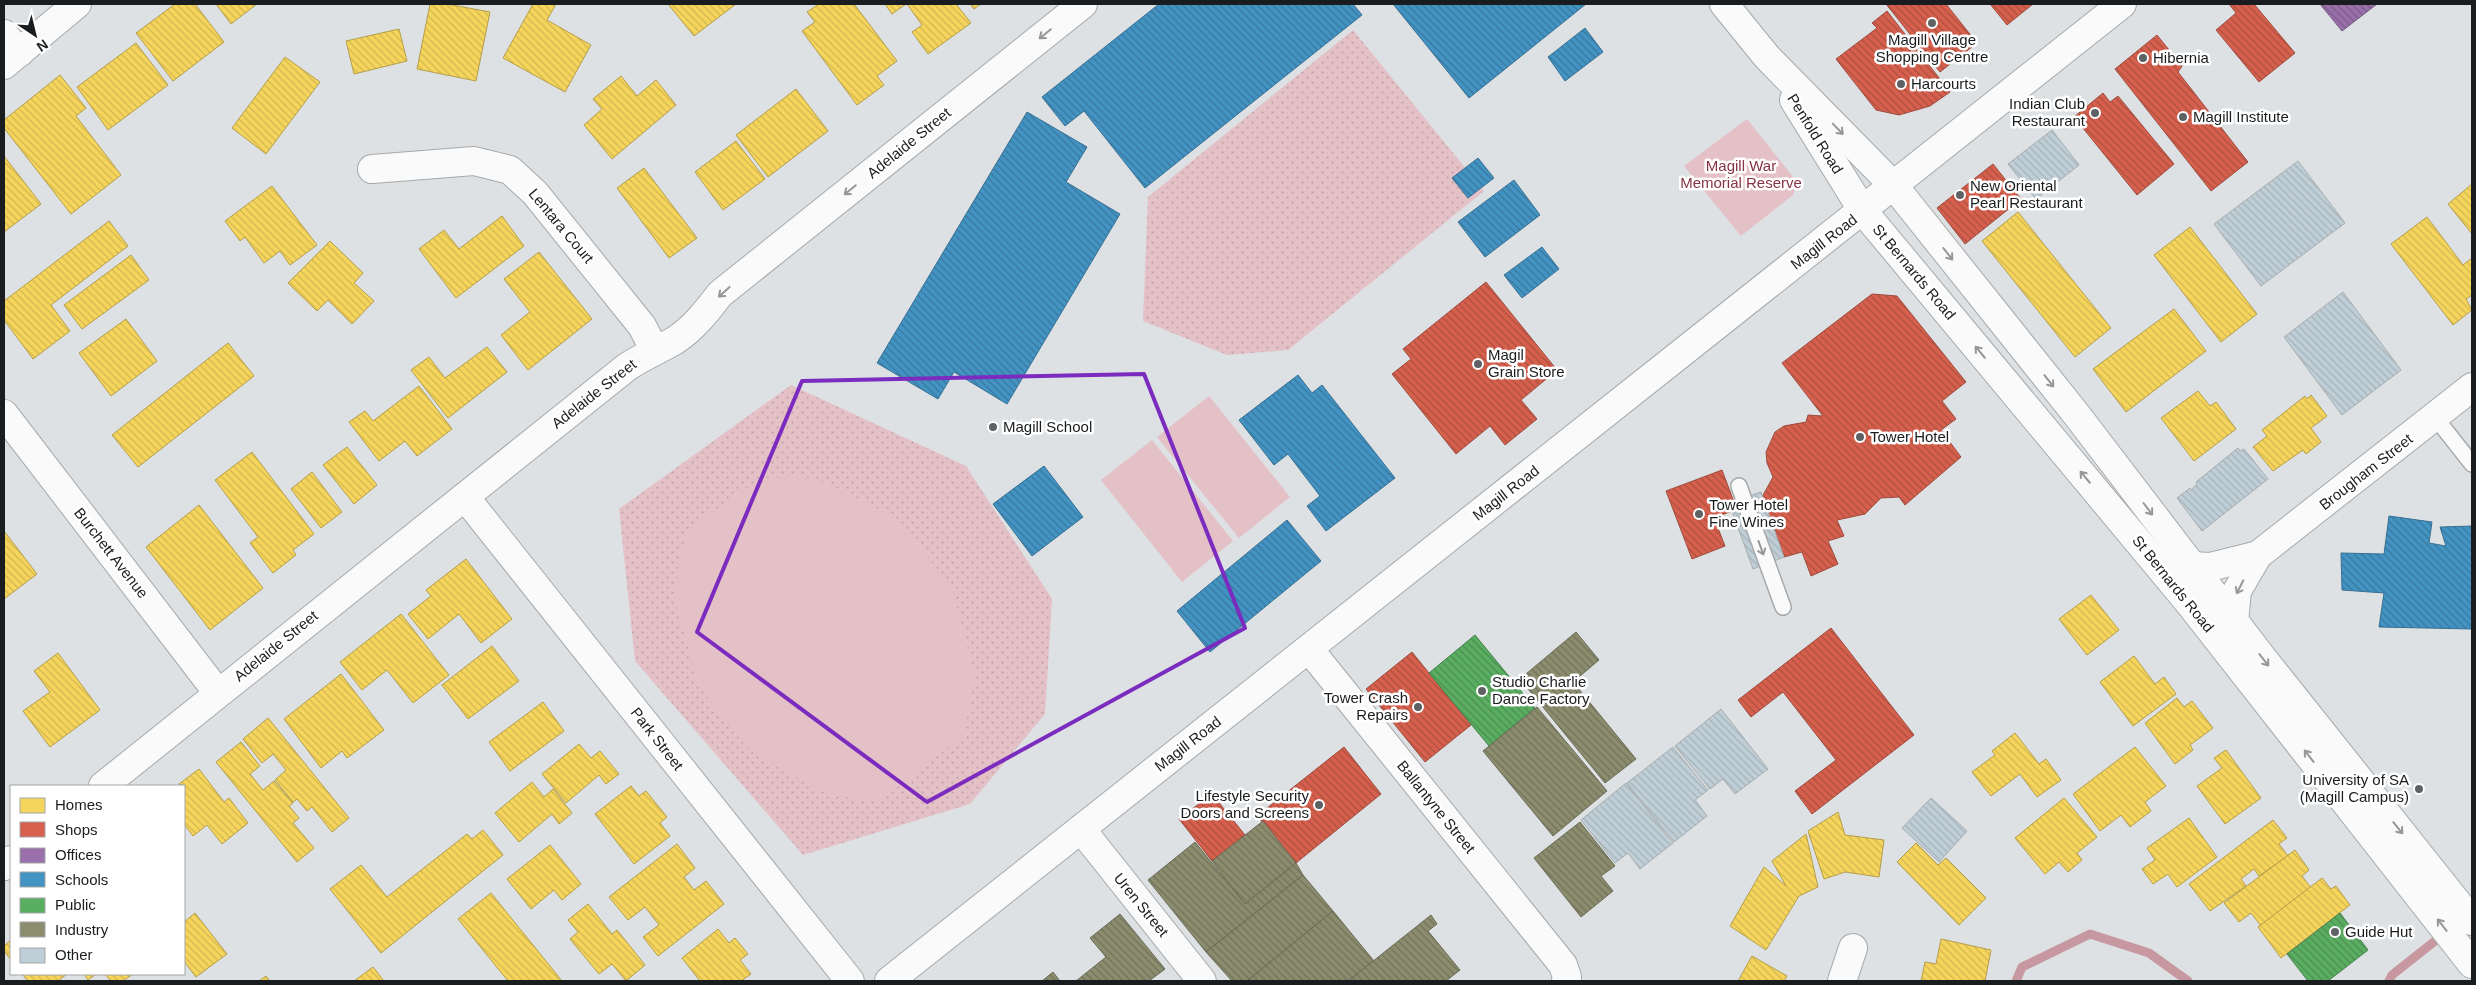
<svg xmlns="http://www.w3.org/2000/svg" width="2476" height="985" font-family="Arial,sans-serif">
  <defs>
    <pattern id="park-dots" width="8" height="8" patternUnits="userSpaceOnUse" patternTransform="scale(1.25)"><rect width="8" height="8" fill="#e4c0c7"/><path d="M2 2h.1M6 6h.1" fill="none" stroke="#c3a5aa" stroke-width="1.8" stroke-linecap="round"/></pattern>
    <pattern id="homes-back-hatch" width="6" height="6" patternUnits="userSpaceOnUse" patternTransform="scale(1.25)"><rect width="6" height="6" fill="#f6d55c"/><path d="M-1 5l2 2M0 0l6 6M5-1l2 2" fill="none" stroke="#d2b650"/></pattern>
    <pattern id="shops-back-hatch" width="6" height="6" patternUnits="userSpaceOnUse" patternTransform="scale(1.25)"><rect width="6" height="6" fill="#d6604d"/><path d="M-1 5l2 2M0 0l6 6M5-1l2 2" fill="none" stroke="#ad4f3f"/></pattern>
    <pattern id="offices-back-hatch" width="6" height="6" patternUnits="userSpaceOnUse" patternTransform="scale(1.25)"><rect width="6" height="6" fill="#9970ab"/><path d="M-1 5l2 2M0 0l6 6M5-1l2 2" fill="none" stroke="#7c5b8b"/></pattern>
    <pattern id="schools-back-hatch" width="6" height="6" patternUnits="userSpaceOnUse" patternTransform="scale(1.25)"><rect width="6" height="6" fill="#4393c3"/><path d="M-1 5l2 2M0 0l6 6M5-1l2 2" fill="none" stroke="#37779e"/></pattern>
    <pattern id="public-back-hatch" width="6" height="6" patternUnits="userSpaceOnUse" patternTransform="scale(1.25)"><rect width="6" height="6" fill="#5aae61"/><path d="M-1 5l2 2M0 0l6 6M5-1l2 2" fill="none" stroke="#4a8d4f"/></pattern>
    <pattern id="industry-back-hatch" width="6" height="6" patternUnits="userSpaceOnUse" patternTransform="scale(1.25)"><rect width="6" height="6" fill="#8c8c6e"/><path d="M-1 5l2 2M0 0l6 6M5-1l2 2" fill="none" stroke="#72725a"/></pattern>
    <pattern id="building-back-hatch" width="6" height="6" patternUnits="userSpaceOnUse" patternTransform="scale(1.25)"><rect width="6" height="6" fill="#c0cfd7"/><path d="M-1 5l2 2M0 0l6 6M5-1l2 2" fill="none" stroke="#a4b1b8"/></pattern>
  </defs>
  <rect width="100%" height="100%" fill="#dde1e4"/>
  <g fill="url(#park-dots)">
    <path d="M1353 30 1484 191 1288 350 1227 355 1143 321 1148 197Z"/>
    <path d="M791 385 966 466 1052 599 1045 714 970 804 803 855 635 661 619 509Z"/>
  </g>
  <g fill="#e4c0c7">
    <path d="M1747 119 1797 182 1793 195 1741 236 1684 166Z"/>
    <path d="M1209 396 1290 497 1239 538 1157 437Z"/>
    <path d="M1152 440 1233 541 1182 582 1101 480Z"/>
    <path d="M802 476 831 485 899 520 952 588 975 676 964 735 880 801 844 797 817 789 749 750 698 685 675 599 679 561 688 529 760 479Z"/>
  </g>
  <g fill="url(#homes-back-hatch)" stroke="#b49e4a">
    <path d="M175 4H195L224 42 173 81 136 33Z"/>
    <path d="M216 4H257L231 24Z"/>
    <path d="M430 4H447L490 12 476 81 417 69Z"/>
    <path d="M533 4H556L547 20 591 45 565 92 503 58Z"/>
    <path d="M668 4H736L694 36Z"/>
    <path d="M819 4H854L897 61 877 76 884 85 857 105 802 31 815 22 807 12Z"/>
    <path d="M885 4H906L892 14Z"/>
    <path d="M907 4H956L971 23 928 54 912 32 922 25Z"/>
    <path d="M970 4H981L974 9Z"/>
    <path d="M399 29 407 61 354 74 346 41Z"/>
    <path d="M136 43 168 85 108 130 77 87Z"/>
    <path d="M285 57 320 82 266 154 232 128Z"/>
    <path d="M60 75 86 108 76 116 121 175 71 214 4 128V120Z"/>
    <path d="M621 76 637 96 656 80 676 105 612 159 584 125 602 109 593 99Z"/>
    <path d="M796 89 828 131 768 177 736 135Z"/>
    <path d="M736 141 765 179 723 210 695 172Z"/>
    <path d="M4 156 41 204 4 232Z"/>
    <path d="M644 168 697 238 669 258 617 188Z"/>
    <path d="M2472 184V234L2448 204Z"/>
    <path d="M272 186 317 245 290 265 280 251 264 263 245 237 240 241 225 221Z"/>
    <path d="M2018 212 2111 328 2075 357 1982 241Z"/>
    <path d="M502 216 524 246 456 298 419 249 444 230 459 249Z"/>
    <path d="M2427 217 2463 265 2472 258V295L2466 299 2472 310 2453 325 2391 244Z"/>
    <path d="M109 221 128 246 51 305 70 331 33 359 4 320V301Z"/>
    <path d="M2190 227 2257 314 2221 342 2154 255Z"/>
    <path d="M330 241 363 273 354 283 374 301 352 324 328 300 317 311 288 283Z"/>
    <path d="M539 252 592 319 528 370 501 335 530 312 504 279Z"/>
    <path d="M131 255 149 280 82 329 64 305Z"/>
    <path d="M2174 309 2206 351 2126 412 2093 369Z"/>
    <path d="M126 319 157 361 111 396 79 353Z"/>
    <path d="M228 343 254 376 138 467 112 435Z"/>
    <path d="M487 347 507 372 448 418 411 370 429 357 445 378Z"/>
    <path d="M419 386 452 429 417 456 405 441 379 461 349 422 365 411 373 421Z"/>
    <path d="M2198 391 2210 406 2216 402 2236 429 2194 461 2161 418Z"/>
    <path d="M2311 395 2327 416 2311 428 2321 442 2306 454 2303 450 2273 471 2253 447 2267 436 2262 430 2305 396 2307 399Z"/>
    <path d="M347 447 377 485 354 504 323 465Z"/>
    <path d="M252 452 314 534 293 550 296 555 273 573 250 543 258 537 215 480Z"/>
    <path d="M312 472 342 512 321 528 291 489Z"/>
    <path d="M199 505 263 588 210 630 146 547Z"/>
    <path d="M4 531 37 574 4 599Z"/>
    <path d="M466 559 512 619 481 643 459 614 428 639 408 614 431 596 426 590Z"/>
    <path d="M2091 595 2119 630 2087 655 2059 619Z"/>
    <path d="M401 614 449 675 413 703 387 670 362 690 340 662Z"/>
    <path d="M492 646 519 681 468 719 442 685Z"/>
    <path d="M58 653 100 710 50 747 23 711 50 692 34 671Z"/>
    <path d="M2134 656 2155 684 2164 677 2176 694 2133 726 2100 682Z"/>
    <path d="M341 674 384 730 347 758 342 751 321 768 284 719Z"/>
    <path d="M2177 698 2184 707 2192 701 2213 728 2190 745 2193 750 2175 764 2145 723Z"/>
    <path d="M543 702 564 731 510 771 489 742Z"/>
    <path d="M268 718 349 818 332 832 312 807 307 811 297 799 293 802 275 780 286 770 273 754 262 763 243 739Z"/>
    <path d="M2015 733 2039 764 2046 759 2061 780 2037 797 2020 774 1991 796 1972 772 1995 755 1992 751Z"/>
    <path d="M241 742 260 766 250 774 263 790 274 781 293 803 289 806 299 818 293 823 314 848 297 862 216 762Z"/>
    <path d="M579 744 591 758 600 751 619 774 606 784 599 775 566 803 542 774Z"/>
    <path d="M2135 747 2166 786 2145 802 2151 811 2130 827 2121 815 2100 831 2073 794Z"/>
    <path d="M2226 750 2261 798 2225 824 2197 786 2222 768 2214 758Z"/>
    <path d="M199 769 224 802 229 798 248 823 222 844 207 825 193 836 184 824V786L179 784Z"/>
    <path d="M532 782 544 797 553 789 572 813 559 824 552 814 519 842 495 813Z"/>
    <path d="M631 786 639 796 646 791 667 817 660 823 670 836 634 864 595 814Z"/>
    <path d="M2064 798 2097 837 2077 853 2082 860 2068 872 2059 862 2045 874 2015 838Z"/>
    <path d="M1838 812 1845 835 1884 840 1879 877 1845 872 1824 879 1808 831Z"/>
    <path d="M2189 818 2217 857 2177 887 2168 874 2153 884 2142 869 2155 860 2147 848Z"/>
    <path d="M2273 820 2287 838 2279 844 2288 856 2259 876 2254 869 2241 879 2246 886 2210 911 2189 884Z"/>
    <path d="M483 830 503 855 381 953 330 889 361 865 387 897 467 834 472 839Z"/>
    <path d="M1806 834 1818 887 1799 896 1766 950 1730 926 1764 867 1786 886 1772 861Z"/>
    <path d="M1916 843 1938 865 1946 858 1986 898 1959 925 1897 862Z"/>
    <path d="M677 844 695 868 684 877 694 890 706 881 724 904 658 956 643 937 659 925 645 907 628 920 609 897Z"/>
    <path d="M550 845 581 884 562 900 554 890 531 909 507 879Z"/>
    <path d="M2295 850 2309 870 2302 876 2311 888 2261 926 2251 913 2239 922 2224 903Z"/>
    <path d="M2322 878 2331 889 2336 886 2350 905 2281 958 2258 927Z"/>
    <path d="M491 893 562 981H508L458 919Z"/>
    <path d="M588 904 612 934 617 930 645 965 626 981 612 964 599 974 570 939 578 932 568 920Z"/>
    <path d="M195 913 227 954 196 977 184 961V922Z"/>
    <path d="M718 929 729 943 735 938 748 954 740 960 751 974 741 981H700L682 958Z"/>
    <path d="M1941 939 1991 950 1985 981H1921L1925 962 1936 964Z"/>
    <path d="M11 940V960L4 951V946Z"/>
    <path d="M1752 956 1787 976 1784 981H1738Z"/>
    <path d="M373 967 384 981H354Z"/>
    <path d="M22 974H67L58 981H28Z"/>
    <path d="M84 974H96L88 980Z"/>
    <path d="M105 974H133L123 981H111Z"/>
    <path d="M266 976 270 981H259Z"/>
  </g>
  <g fill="url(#shops-back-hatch)" stroke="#9e4c3f">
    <path d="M1886 4H1946L1977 43 1940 72Z"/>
    <path d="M1990 4H2033L2007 25Z"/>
    <path d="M2229 4H2254L2295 53 2259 82 2216 30 2236 13Z"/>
    <path d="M1887 11 1950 92 1930 106 1899 115 1876 110 1836 59 1877 28 1872 23Z"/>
    <path d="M2157 35 2182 66 2178 72 2248 162 2211 191 2115 69Z"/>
    <path d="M2103 93 2110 102 2118 96 2174 164 2137 195 2074 117Z"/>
    <path d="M1993 164 2021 199 1965 244 1937 208Z"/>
    <path d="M1486 282 1557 370 1521 400 1537 419 1505 445 1490 426 1456 454 1392 374 1411 359 1403 349Z"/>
    <path d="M1872 294 1897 296 1966 382 1942 401 1956 419 1941 430 1961 457 1905 505 1899 497 1881 498 1865 514 1837 520 1844 536 1828 541 1838 564 1811 576 1802 552 1784 557 1762 497 1773 477 1767 463 1766 452 1775 432 1784 426 1806 422 1808 415 1823 416 1782 363Z"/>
    <path d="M1722 470 1734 502 1729 503 1732 511 1714 518 1725 546 1692 559 1666 491Z"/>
    <path d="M1831 628 1914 735 1812 814 1795 791 1836 760 1783 692 1751 717 1738 700Z"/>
    <path d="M1412 652 1471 725 1425 762 1366 689Z"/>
    <path d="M1344 747 1381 794 1296 863 1257 816Z"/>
    <path d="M1212 794 1245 835 1212 861 1179 819Z"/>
  </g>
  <path fill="url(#offices-back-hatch)" stroke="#735781" d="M2320 4H2377L2342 31Z"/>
  <g fill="url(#schools-back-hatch)" stroke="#377092">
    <path d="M1159 4H1353L1362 15 1145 188 1084 111 1065 126 1042 97Z"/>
    <path d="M1393 4H1586L1469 98Z"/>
    <path d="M1585 28 1603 52 1565 81 1548 57Z"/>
    <path d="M1027 112 1087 147 1066 182 1120 214 1007 404 954 372 938 399 877 363Z"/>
    <path d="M1478 158 1494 178 1468 198 1452 178Z"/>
    <path d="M1514 180 1540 215 1485 257 1458 222Z"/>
    <path d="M1542 247 1559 269 1522 298 1504 275Z"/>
    <path d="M1298 375 1312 393 1322 385 1395 478 1326 531 1307 506 1320 496 1288 454 1274 465 1239 420Z"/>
    <path d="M1044 466 1083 517 1032 556 993 504Z"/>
    <path d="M2389 516 2432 522 2429 543 2446 546 2440 527 2472 526V629L2379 627 2384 593 2342 590 2341 553 2384 554Z"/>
    <path d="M1287 520 1321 561 1210 652 1177 611Z"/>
  </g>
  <g fill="url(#public-back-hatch)" stroke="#47824d">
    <path d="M1475 635 1535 708 1489 746 1429 673Z"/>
    <path d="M2340 913 2368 950 2328 981H2308L2287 954Z"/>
  </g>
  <g fill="url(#industry-back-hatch)" stroke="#6a6b56">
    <path d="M1576 632 1599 660 1573 682 1636 759 1605 783 1520 679Z"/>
    <path d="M1537 707 1607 791 1553 836 1483 751Z"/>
    <path d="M1263 821 1296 863 1245 904 1212 861Z"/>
    <path d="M1580 822 1615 866 1601 876 1613 891 1581 917 1534 858Z"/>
    <path d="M1195 842 1245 904 1296 863 1303 875 1206 952 1148 880Z"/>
    <path d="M1303 875 1333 911 1247 981H1232L1206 952Z"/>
    <path d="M1333 911 1374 961 1348 981H1247Z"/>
    <path d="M1120 914 1165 969 1149 981H1076L1106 957 1090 938Z"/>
    <path d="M1431 915 1437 924 1428 931 1460 970 1446 981H1348Z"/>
    <path d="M1053 972 1060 981H1042Z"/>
  </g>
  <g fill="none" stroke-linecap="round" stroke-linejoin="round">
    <g stroke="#c7989f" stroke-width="9">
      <path d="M2016 981 2022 967 2090 934 2149 953 2188 981"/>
      <path d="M2389 981 2392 975 2440 937"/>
    </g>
  </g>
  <g fill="url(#building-back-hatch)" stroke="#a8acae">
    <path d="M2052 130 2079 165 2036 199 2008 164Z"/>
    <path d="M2298 161 2345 223 2261 286 2214 224Z"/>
    <path d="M2343 292 2401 370 2342 415 2284 337Z"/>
    <path d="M2238 448 2240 451 2244 449 2268 479 2202 531 2177 498 2190 488 2191 490 2197 484 2196 482Z"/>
    <path d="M1761 492 1784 557 1753 569 1729 503Z"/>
    <path d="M1721 709 1768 769 1735 794 1723 779 1710 789 1675 746Z"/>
    <path d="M1673 747 1708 790 1695 800 1707 816 1674 842 1627 783Z"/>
    <path d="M1626 783 1673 843 1640 869 1628 853 1615 863 1581 820Z"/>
    <path d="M1931 798 1967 831 1939 862 1902 828Z"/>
  </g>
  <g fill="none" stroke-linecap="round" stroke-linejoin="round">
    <defs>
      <g id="service">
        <path d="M2435 417 2472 464"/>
        <path d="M1739 486 1783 607"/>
      </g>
      <g id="minor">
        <path d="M4 34 19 53"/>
        <path d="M4 65 77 4"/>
        <path d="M372 169 474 161 510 170 535 193 642 326 654 349"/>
        <path d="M4 414 218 693"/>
        <path d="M465 497 850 981"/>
        <path d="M2192 566 2210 567 2258 555 2472 387"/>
        <path d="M2234 622 2237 591 2258 555"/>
        <path d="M1309 649 1563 965 1567 977 1566 981"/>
        <path d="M103 786 627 367C642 357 658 350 674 341 693 329 707 311 720 294L1083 4"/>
        <path d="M1081 829 1202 981"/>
        <path d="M4 866 11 860"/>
        <path d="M1842 981 1853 948"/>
      </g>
      <g id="secondary">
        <path d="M1724 4 1767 57 1894 186 2076 414 2261 656 2472 921"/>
        <path d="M1794 100 1863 211 2190 604 2472 964"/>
        <path d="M889 981 2122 4"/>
      </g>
    </defs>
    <use href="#service" stroke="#a6a9ab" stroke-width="18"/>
    <use href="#minor" stroke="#a6a9ab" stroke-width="30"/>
    <use href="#secondary" stroke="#a6a9ab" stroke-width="30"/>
    <use href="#service" stroke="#fafafb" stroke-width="15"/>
    <use href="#minor" stroke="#fafafb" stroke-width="28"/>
    <use href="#secondary" stroke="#fafafb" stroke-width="28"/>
  </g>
  <defs><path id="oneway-shaft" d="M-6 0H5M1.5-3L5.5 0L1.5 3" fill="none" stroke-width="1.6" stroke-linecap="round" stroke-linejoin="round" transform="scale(1.25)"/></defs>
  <g stroke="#959798">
    <use href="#oneway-shaft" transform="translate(1045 34) rotate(141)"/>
    <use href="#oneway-shaft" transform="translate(1838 129) rotate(46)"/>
    <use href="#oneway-shaft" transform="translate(850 190) rotate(141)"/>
    <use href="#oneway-shaft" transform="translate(1948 254) rotate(52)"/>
    <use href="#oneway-shaft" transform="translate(724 292) rotate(138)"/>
    <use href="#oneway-shaft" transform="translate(1980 352) rotate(-130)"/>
    <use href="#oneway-shaft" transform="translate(2049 381) rotate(52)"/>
    <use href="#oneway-shaft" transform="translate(2085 477) rotate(-130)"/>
    <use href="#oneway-shaft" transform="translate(2148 509) rotate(53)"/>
    <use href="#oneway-shaft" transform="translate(1761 548) rotate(70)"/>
    <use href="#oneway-shaft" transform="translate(2240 587) rotate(117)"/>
    <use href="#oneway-shaft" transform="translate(2264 660) rotate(52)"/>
    <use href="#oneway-shaft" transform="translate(2309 756) rotate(-128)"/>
    <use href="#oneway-shaft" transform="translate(2398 828) rotate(51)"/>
    <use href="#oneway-shaft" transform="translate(2442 925) rotate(-128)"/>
  </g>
  <path fill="none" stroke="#7b2cbf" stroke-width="4" stroke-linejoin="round" d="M1144 374 1245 628 927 802 697 632 802 381Z"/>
  <g fill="#5e6264" stroke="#fff" stroke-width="2">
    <circle cx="1932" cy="23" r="5"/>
    <circle cx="2143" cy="58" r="5"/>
    <circle cx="1901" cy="84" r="5"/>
    <circle cx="2095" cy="113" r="5"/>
    <circle cx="2183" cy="117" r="5"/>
    <circle cx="1960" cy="195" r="5"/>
    <circle cx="1478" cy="364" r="5"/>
    <circle cx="993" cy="427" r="5"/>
    <circle cx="1860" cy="437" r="5"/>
    <circle cx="1699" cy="514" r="5"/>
    <circle cx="1482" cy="691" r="5"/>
    <circle cx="1418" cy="707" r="5"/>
    <circle cx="2419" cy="789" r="5"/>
    <circle cx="1319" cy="805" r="5"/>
    <circle cx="2335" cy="932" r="5"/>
  </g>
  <g text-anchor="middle" stroke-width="5" stroke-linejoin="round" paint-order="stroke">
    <g font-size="15" fill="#1a1d1f" stroke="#fff" text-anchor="start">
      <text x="1932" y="45" text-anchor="middle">Magill Village<tspan x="1932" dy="17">Shopping Centre</tspan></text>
      <text x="2153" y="63">Hibernia</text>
      <text x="1911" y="89">Harcourts</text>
      <text x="2085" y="109" text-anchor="end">Indian Club<tspan x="2085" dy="17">Restaurant</tspan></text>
      <text x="2193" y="122">Magill Institute</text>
      <text x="1970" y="191">New Oriental<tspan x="1970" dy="17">Pearl Restaurant</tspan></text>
      <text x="1488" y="360">Magil<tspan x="1488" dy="17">Grain Store</tspan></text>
      <text x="1003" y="432">Magill School</text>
      <text x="1870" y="442">Tower Hotel</text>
      <text x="1709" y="510">Tower Hotel<tspan x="1709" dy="17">Fine Wines</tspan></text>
      <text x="1492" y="687">Studio Charlie<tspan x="1492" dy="17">Dance Factory</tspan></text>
      <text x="1408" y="703" text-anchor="end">Tower Crash<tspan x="1408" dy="17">Repairs</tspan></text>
      <text x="2409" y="785" text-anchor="end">University of SA<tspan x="2409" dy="17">(Magill Campus)</tspan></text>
      <text x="1309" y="801" text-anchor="end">Lifestyle Security<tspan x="1309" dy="17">Doors and Screens</tspan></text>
      <text x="2345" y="937">Guide Hut</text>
    </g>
    <g font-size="15" fill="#1a1d1f" stroke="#fff">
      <text transform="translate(1815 134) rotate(58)" y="5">Penfold Road</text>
      <text transform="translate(909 143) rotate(-39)" y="5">Adelaide Street</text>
      <text transform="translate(561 226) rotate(50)" y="5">Lentara Court</text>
      <text transform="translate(1824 242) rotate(-38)" y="5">Magill Road</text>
      <text transform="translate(1914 272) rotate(50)" y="5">St Bernards Road</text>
      <text transform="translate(594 394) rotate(-38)" y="5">Adelaide Street</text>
      <text transform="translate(2366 472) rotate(-38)" y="5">Brougham Street</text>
      <text transform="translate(1506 493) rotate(-38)" y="5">Magill Road</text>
      <text transform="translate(111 553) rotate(52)" y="5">Burchett Avenue</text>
      <text transform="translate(2173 584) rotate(51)" y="5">St Bernards Road</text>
      <text transform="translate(276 646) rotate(-39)" y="5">Adelaide Street</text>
      <text transform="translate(657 739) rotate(52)" y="5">Park Street</text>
      <text transform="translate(1188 744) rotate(-38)" y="5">Magill Road</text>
      <text transform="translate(1436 807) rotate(51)" y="5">Ballantyne Street</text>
      <text transform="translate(1141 905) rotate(51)" y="5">Uren Street</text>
    </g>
    <g font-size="15" fill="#883245" stroke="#fff">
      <text x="1741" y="171">Magill War<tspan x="1741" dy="17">Memorial Reserve</tspan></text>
    </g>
  </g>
  <rect width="2476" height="985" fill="none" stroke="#1a1d1f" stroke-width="10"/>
  <rect x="10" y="785" width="175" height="190" fill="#ffffff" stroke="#a3a5a5"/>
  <rect x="20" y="798" width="25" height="15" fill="#f6d55c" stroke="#a3a5a5"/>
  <text x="55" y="810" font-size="15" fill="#1a1d1f">Homes</text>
  <rect x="20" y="822" width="25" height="15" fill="#d6604d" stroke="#a3a5a5"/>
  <text x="55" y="835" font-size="15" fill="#1a1d1f">Shops</text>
  <rect x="20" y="848" width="25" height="15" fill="#9970ab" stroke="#a3a5a5"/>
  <text x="55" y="860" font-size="15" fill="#1a1d1f">Offices</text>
  <rect x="20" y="872" width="25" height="15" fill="#4393c3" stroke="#a3a5a5"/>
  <text x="55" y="885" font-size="15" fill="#1a1d1f">Schools</text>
  <rect x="20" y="898" width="25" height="15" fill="#5aae61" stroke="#a3a5a5"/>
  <text x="55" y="910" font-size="15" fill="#1a1d1f">Public</text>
  <rect x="20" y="922" width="25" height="15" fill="#8c8c6e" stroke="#a3a5a5"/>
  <text x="55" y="935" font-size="15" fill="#1a1d1f">Industry</text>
  <rect x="20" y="948" width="25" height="15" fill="#c0cfd7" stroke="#a3a5a5"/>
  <text x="55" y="960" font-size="15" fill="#1a1d1f">Other</text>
  <g transform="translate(35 35) rotate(145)" stroke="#ffffff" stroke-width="4" paint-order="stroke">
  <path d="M0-4L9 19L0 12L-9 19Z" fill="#1a1d1f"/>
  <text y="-8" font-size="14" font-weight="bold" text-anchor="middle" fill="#1a1d1f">N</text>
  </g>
</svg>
